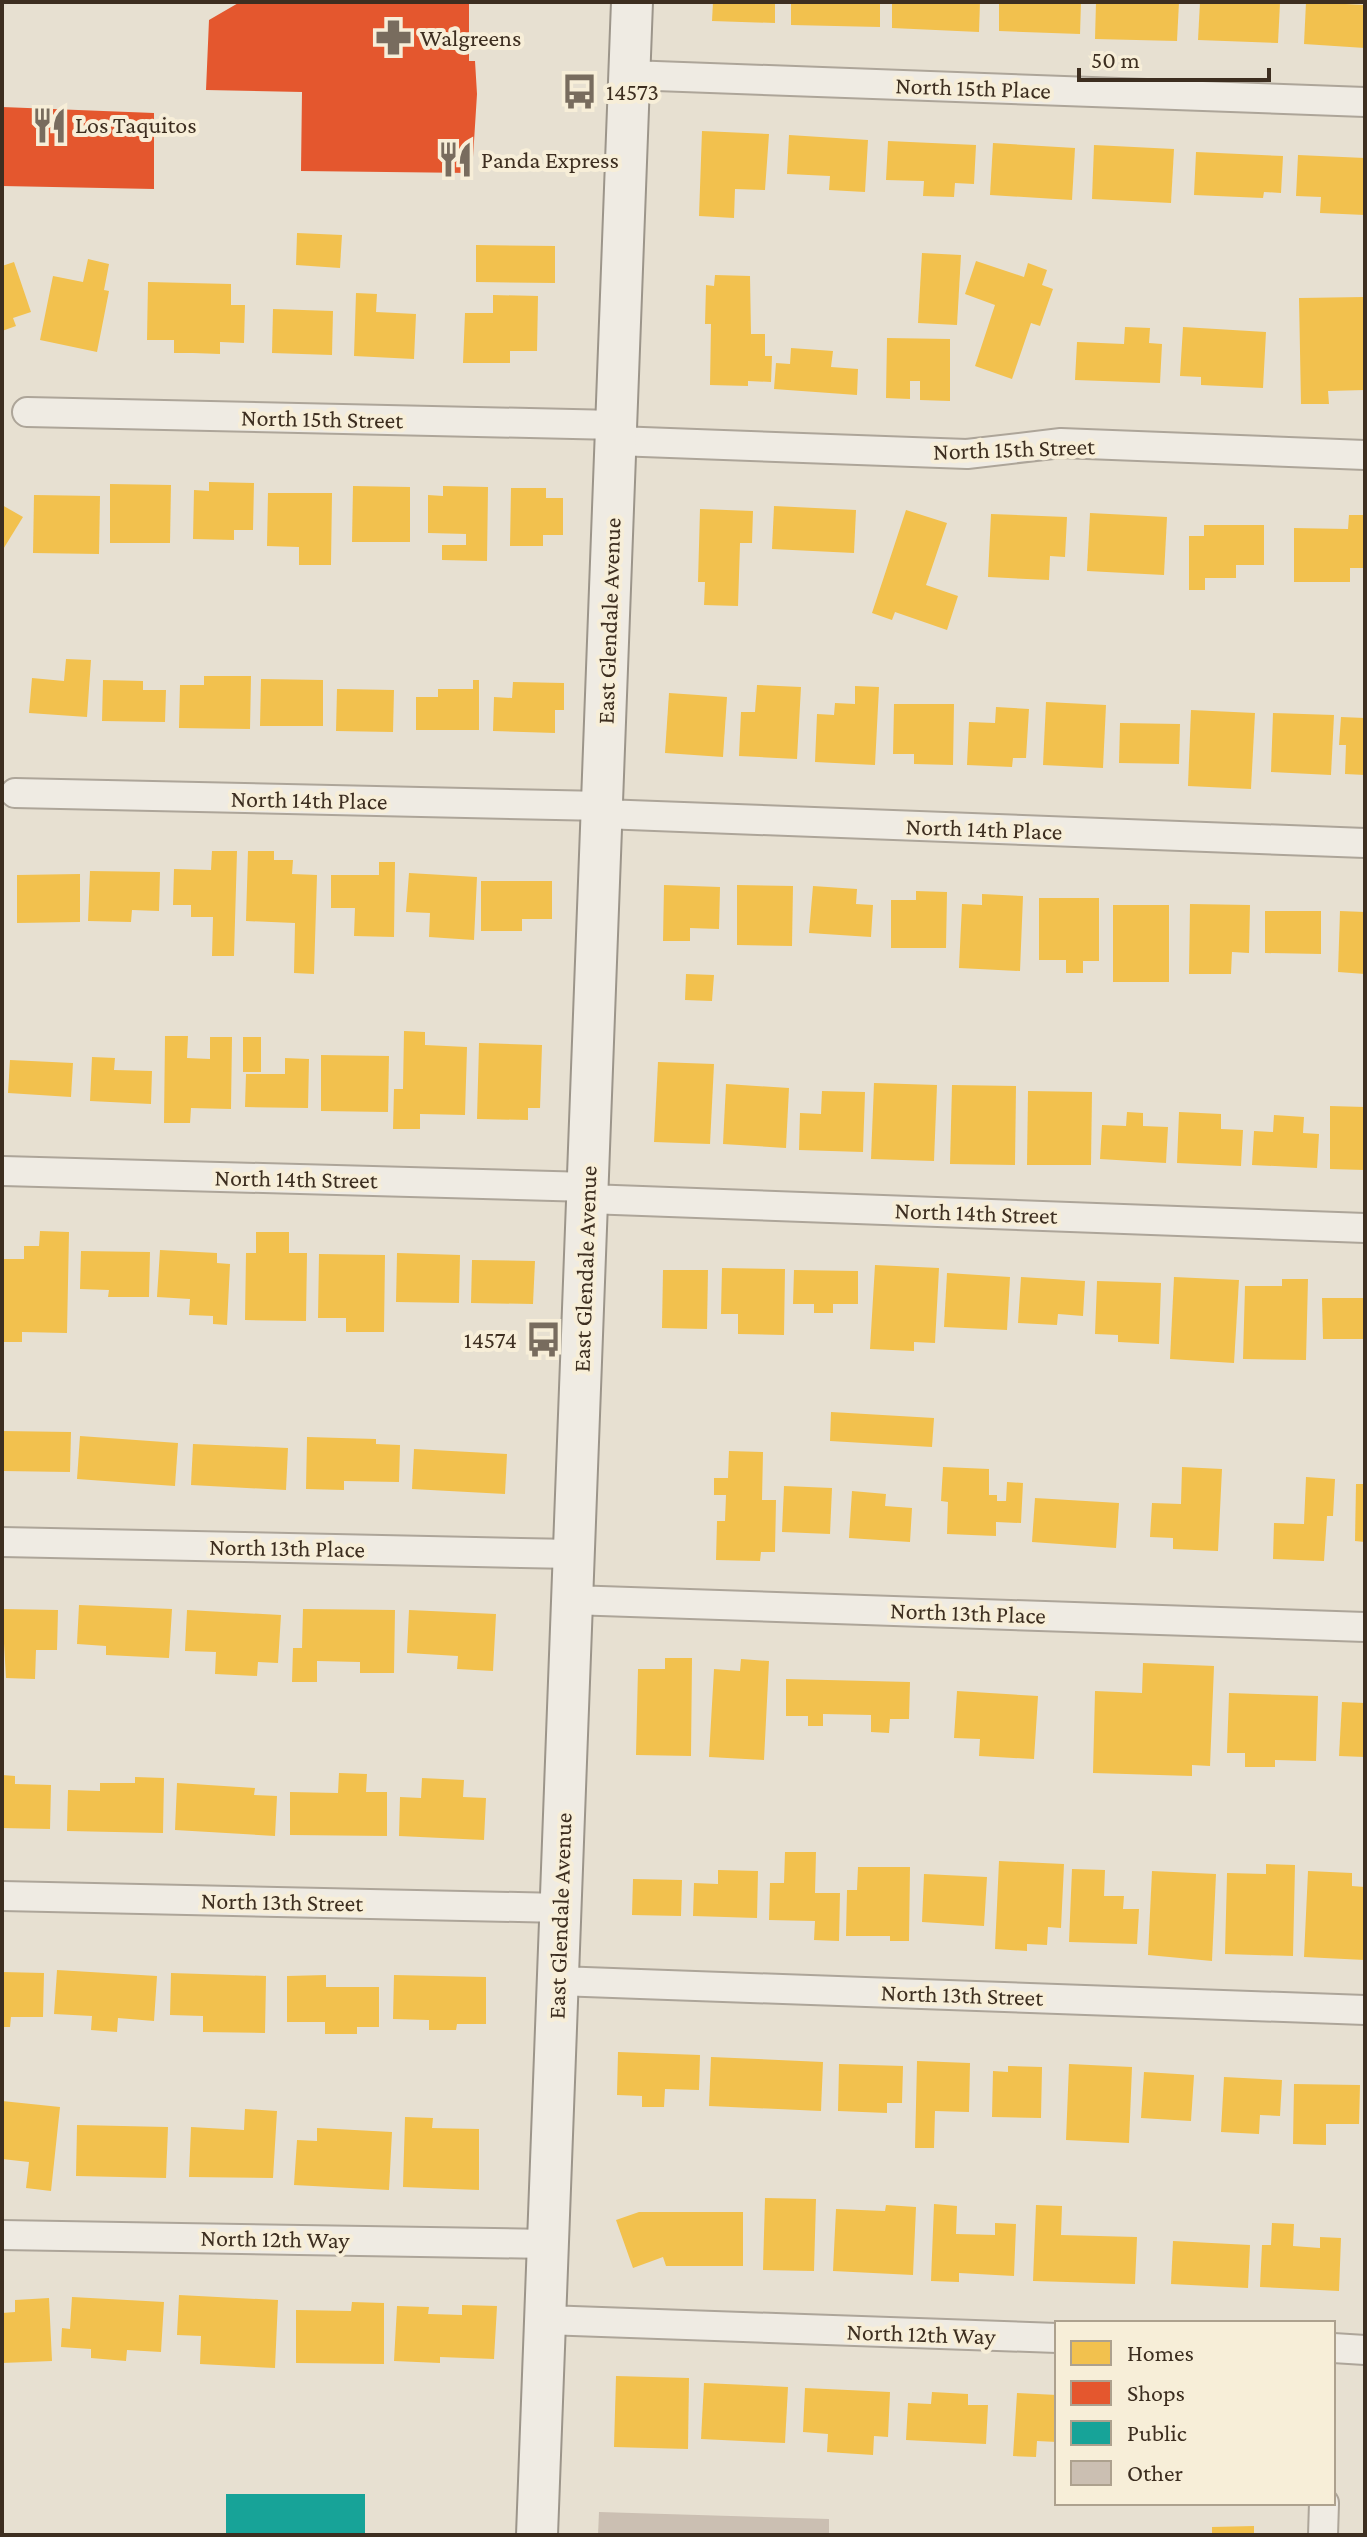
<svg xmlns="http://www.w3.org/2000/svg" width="1367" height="2537" font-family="'Crimson Pro',serif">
  <rect width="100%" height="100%" fill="#e7e0d1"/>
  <g fill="#f2c14e">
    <path d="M713 2H775V23L712 21Z"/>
    <path d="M791 2H880V27L791 25Z"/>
    <path d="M892 2H980L979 32 892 28Z"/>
    <path d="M999 2H1081L1080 34 999 31Z"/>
    <path d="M1096 2H1179L1177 41 1095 39Z"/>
    <path d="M1200 2 1280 3 1278 43 1198 40Z"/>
    <path d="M1306 2 1365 5V48L1304 44Z"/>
    <path d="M702 131 769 134 765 190 735 189 734 218 699 216Z"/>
    <path d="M789 135 868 140 865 192 829 190 830 176 787 174Z"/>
    <path d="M888 141 976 145 974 184 955 183 954 197 923 196 924 181 886 180Z"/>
    <path d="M993 143 1075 148 1072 200 990 195Z"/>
    <path d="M1094 145 1174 149 1171 203 1092 199Z"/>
    <path d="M1196 152 1283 156 1281 193 1264 192 1263 198 1194 195Z"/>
    <path d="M1298 155 1365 158V215L1320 213 1321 197 1296 196Z"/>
    <path d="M297 233 342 235 340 268 296 265Z"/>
    <path d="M476 245 555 246V283L476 282Z"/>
    <path d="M922 253 961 255 957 325 918 323Z"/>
    <path d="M88 259 109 264 104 290 109 291 97 352 40 340 53 276 83 282Z"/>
    <path d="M976 261 1024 277 1028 263 1047 270 1042 285 1053 289 1040 326 1031 323 1012 379 975 366 995 305 965 294Z"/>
    <path d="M14 262 31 312 13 318 16 326 2 331V266Z"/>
    <path d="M715 275 750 276 751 334H765V356H772L771 382 748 381V386L710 385 711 324H705L706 285 714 286Z"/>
    <path d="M148 282 231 284V305H245L244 343 220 342V354L193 353H174V340H147Z"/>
    <path d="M356 293 377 294 376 312 416 314 414 359 354 356Z"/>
    <path d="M493 295 538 296 537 351H510V363H463L465 313H493Z"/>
    <path d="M1365 297V390L1328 391 1329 404H1301L1299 298Z"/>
    <path d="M273 309 333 311 332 355 272 353Z"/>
    <path d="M1125 327 1150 328 1149 343 1162 344 1160 383 1075 380 1077 342 1124 344Z"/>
    <path d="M1183 327 1266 332 1263 388 1201 385V377L1180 376Z"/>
    <path d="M887 338 950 339V401L920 400V381H910V399L886 398Z"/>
    <path d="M791 348 833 351 831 367 858 369 857 395 774 389 776 363 790 364Z"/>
    <path d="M209 482 254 483 253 530H234V540L193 539 194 490 209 491Z"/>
    <path d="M110 484 171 485 170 543H110Z"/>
    <path d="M353 486 410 487V542H352Z"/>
    <path d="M443 486 488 487 487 561 442 560V545H466V534L428 533V495L443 496Z"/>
    <path d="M511 488H546V498H563V535H543V546H510Z"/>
    <path d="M268 493H332L331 565H299V547L267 546Z"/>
    <path d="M34 495 100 496 99 554 33 553Z"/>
    <path d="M2 505 23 517 2 551Z"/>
    <path d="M774 506 856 510 854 553 772 549Z"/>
    <path d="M700 509 753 511 752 543H740L738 606 704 605 705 582H698Z"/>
    <path d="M906 510 947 523 926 585 958 596 947 630 895 612 892 620 872 613Z"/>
    <path d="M1090 513 1167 517 1164 575 1087 571Z"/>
    <path d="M991 514 1067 517 1065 557 1050 556 1049 580 988 577Z"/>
    <path d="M1349 515H1365L1364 568H1350V582H1294V528L1348 529Z"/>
    <path d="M1204 525H1264V565H1236V578H1205V590H1189V536H1204Z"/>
    <path d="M66 659 91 660 87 717 29 713 32 678 64 681Z"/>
    <path d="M204 676H251L250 729 179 728 180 685H204Z"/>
    <path d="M261 679 323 680V726H260Z"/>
    <path d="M103 680 143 681V690H166L165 722 102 721Z"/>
    <path d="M473 680H479V730H416V697H438V689H473Z"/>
    <path d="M513 682 564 683V710H555V733L493 731 494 697 512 698Z"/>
    <path d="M757 685 801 687 797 759 739 756 741 712H755Z"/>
    <path d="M855 686 879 687 875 765 815 762 817 714 834 715 835 703 855 704Z"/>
    <path d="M337 689 394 690 393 732 336 731Z"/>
    <path d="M669 693 727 697 723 757 665 753Z"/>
    <path d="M1046 702 1106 705 1103 768 1043 765Z"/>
    <path d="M894 704H954L953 765 914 764V754H893Z"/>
    <path d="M996 707 1029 709 1026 758H1013L1012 767 967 765 969 722 995 723Z"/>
    <path d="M1191 710 1255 713 1251 789 1188 786Z"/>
    <path d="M1273 713 1334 715 1331 775 1271 772Z"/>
    <path d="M1341 717 1365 718V775L1345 774 1346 745H1339Z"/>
    <path d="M1120 723 1180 724 1179 764 1119 763Z"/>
    <path d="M212 851H237L234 956H212L213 917H191V905H173L174 869 211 870Z"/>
    <path d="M248 851H274V860H293L292 874 317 875 314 974 294 973 295 923 246 921Z"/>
    <path d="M379 862H395L394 937 354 936 355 908H331V875H379Z"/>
    <path d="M90 871 160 872 159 911 132 910 131 922 88 921Z"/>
    <path d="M409 873 477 877 474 940 429 937 430 913 406 912Z"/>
    <path d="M80 874V922L17 923V875Z"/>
    <path d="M481 881H552V919H522V931H481Z"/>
    <path d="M664 885 720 887 719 929 690 928V941H663Z"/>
    <path d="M737 885 793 886 792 946 737 945Z"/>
    <path d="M813 886 857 889 856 904 873 905 871 937 809 933Z"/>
    <path d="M916 891 947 892 946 948H891V900H916Z"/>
    <path d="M982 894 1023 896 1020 971 959 968 962 904 982 905Z"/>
    <path d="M1039 898H1099V961H1083V973H1066V960H1039Z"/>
    <path d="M1190 904 1250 905 1249 953 1232 952 1231 974H1189Z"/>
    <rect x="1113" y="905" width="56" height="77"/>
    <path d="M1265 911H1321V954L1265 953Z"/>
    <path d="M1340 911 1365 912V974L1338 972Z"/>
    <path d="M686 974 714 975 712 1001 685 1000Z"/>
    <path d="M404 1031 425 1032V1045L467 1047 465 1115 420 1114V1129H393L394 1089H403Z"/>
    <path d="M165 1036H188L187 1058 210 1059V1037H232L231 1109 191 1108 190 1123H164Z"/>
    <rect x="243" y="1037" width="18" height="35"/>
    <path d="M479 1043 542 1045 540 1108H528V1120L477 1119Z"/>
    <path d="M321 1055 389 1056 388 1112 321 1111Z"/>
    <path d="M92 1057 115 1058 114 1070 152 1071 151 1104 90 1101Z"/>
    <path d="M285 1058 309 1059 308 1108 245 1107 246 1074H285Z"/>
    <path d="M10 1060 73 1063 71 1097 8 1093Z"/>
    <path d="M658 1062 714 1064 710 1144 654 1142Z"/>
    <path d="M874 1083 937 1085 934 1161 871 1159Z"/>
    <path d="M726 1084 789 1088 786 1148 723 1144Z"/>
    <path d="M952 1085 1016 1086 1015 1165 950 1164Z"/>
    <path d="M822 1091 865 1092 863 1152 799 1150 800 1113 821 1114Z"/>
    <path d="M1028 1091 1092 1092 1091 1165H1027Z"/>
    <path d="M1330 1106 1365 1107V1170L1330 1169Z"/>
    <path d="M1127 1112 1143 1113V1126L1168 1127 1166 1163 1100 1159 1102 1125 1126 1126Z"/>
    <path d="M1179 1112 1221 1114V1129L1243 1130 1241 1166 1177 1163Z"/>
    <path d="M1274 1115 1304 1117 1303 1133 1319 1134 1317 1168 1252 1165 1254 1131 1273 1132Z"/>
    <path d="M40 1231 69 1232 67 1333 22 1332V1342H2L3 1259H24V1246H39Z"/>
    <path d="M256 1232H289V1253H307L306 1321 245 1320 246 1253H256Z"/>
    <path d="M160 1250 217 1253V1263L230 1264 227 1325 213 1324V1316L189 1315 190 1299 157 1297Z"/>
    <path d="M81 1251 150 1252 149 1297H108L109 1290 80 1289Z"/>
    <path d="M397 1253 460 1255 459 1303 396 1302Z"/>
    <path d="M319 1254 385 1255 384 1332H346V1318H318Z"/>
    <path d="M472 1260 535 1261 533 1304 471 1303Z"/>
    <path d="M875 1265 939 1268 935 1343 914 1342V1351L870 1349Z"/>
    <path d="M722 1268 785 1269 784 1335 738 1334V1314H721Z"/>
    <path d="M663 1270H708L707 1329 662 1328Z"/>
    <path d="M794 1270 858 1271V1304H833V1313H814V1304H793Z"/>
    <path d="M947 1273 1010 1277 1007 1330 944 1327Z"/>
    <path d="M1021 1277 1085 1281 1083 1316 1058 1314 1057 1325 1018 1323Z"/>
    <path d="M1174 1277 1239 1280 1234 1363 1170 1359Z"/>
    <path d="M1282 1279H1308L1306 1360 1243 1359 1245 1286H1282Z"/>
    <path d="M1097 1281 1161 1283 1159 1344 1118 1342V1335L1095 1334Z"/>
    <path d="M1322 1298H1365V1339H1323Z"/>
    <path d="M831 1412 934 1418 932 1447 830 1441Z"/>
    <path d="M2 1431 71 1432 70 1472 2 1471Z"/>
    <path d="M80 1436 178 1443 175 1486 77 1479Z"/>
    <path d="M307 1437 376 1439V1444L400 1445 399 1482 344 1481V1490L306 1489Z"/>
    <path d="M193 1444 288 1448 286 1490 191 1485Z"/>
    <path d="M414 1449 507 1454 505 1494 412 1489Z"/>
    <path d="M729 1451 763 1452 762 1500H776L775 1552H761L760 1561 716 1560 717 1521H725L726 1495H714V1478H728Z"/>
    <path d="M943 1467 989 1469V1495H997V1501H1006L1007 1482 1023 1483 1021 1523 996 1522V1536L947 1534 948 1502 941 1501Z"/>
    <path d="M1182 1467 1222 1469 1218 1551 1173 1549V1538L1150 1537 1152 1503 1181 1504Z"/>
    <path d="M1306 1477 1335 1479 1333 1516H1327L1324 1561 1273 1559 1274 1523 1304 1524Z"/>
    <path d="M1356 1484H1365V1542L1355 1541Z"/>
    <path d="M784 1486 832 1488 830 1534 782 1532Z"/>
    <path d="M852 1491 886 1494 885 1506 912 1508 910 1542 849 1538Z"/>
    <path d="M1035 1498 1119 1503 1116 1548 1032 1542Z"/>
    <path d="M79 1605 172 1609 169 1658 106 1655V1646L77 1644Z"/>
    <path d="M2 1609 58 1610 57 1650H36L35 1679 6 1678Z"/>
    <path d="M303 1609 395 1610 394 1673H360V1662L317 1661V1682H292L293 1648H302Z"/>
    <path d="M187 1610 281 1615 278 1663 258 1662 257 1676 215 1674 216 1652 185 1651Z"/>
    <path d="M409 1610 496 1614 493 1671 457 1669 458 1656 407 1653Z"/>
    <path d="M665 1658H692L691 1756 636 1755 638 1669H665Z"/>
    <path d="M741 1659 769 1661 764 1760 709 1757 714 1669 740 1671Z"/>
    <path d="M1143 1663 1214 1666 1210 1766 1192 1765V1776L1093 1773 1095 1691 1142 1693Z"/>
    <path d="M786 1679 910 1682 909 1719H890L889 1733 871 1732V1715L823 1714V1726H808V1716H786Z"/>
    <path d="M957 1691 1038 1696 1034 1759 979 1756 980 1739 954 1738Z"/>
    <path d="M1229 1693 1318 1696 1316 1761 1275 1760V1767H1245V1753H1227Z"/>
    <path d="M1342 1702 1365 1703V1757L1339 1756Z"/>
    <path d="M339 1773 367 1774 366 1792H387V1836L290 1835V1792L338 1793Z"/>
    <path d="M2 1775 15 1776V1784L51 1785 50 1829 2 1828Z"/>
    <path d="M135 1777 164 1778 163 1833 67 1831 68 1790 100 1791V1783H135Z"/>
    <path d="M422 1778 464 1780 463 1797 486 1798 484 1840 399 1836 400 1797 421 1798Z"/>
    <path d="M177 1783 255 1788 254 1795 277 1796 275 1836 175 1830Z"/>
    <path d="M785 1852H816L815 1893H840L839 1941 814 1940 815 1921 769 1920 770 1883H784Z"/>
    <path d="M999 1861 1064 1864 1061 1928 1048 1927 1047 1945 1027 1944V1951L995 1949Z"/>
    <path d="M1266 1864 1295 1865 1293 1956 1225 1954 1227 1873 1266 1874Z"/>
    <path d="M858 1867H910L909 1941H890V1936H846L847 1890H857Z"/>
    <path d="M1072 1869 1105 1870 1104 1896H1124L1123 1909H1139L1137 1944 1069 1942Z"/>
    <path d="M718 1870 758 1871 757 1918 693 1916 694 1883 718 1884Z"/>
    <path d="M1152 1871 1216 1874 1212 1961 1148 1955Z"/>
    <path d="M1308 1871 1352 1873V1886L1365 1887V1960L1304 1957Z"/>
    <path d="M924 1874 987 1877 984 1926 922 1922Z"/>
    <path d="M633 1879 682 1880 681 1916 632 1915Z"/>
    <path d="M57 1970 157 1976 154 2021 118 2018 117 2032 91 2030 92 2016 54 2014Z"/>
    <path d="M2 1972 44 1973 43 2017H11L10 2027H2Z"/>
    <path d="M171 1973 266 1976 265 2033 203 2032V2016L170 2015Z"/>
    <path d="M326 1975V1987H379V2027H357V2034H325V2022H287V1976Z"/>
    <path d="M394 1975 486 1977V2024H457L456 2030H429V2020L393 2019Z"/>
    <path d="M618 2052 700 2055 699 2090 665 2089 664 2107H642V2096L617 2095Z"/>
    <path d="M711 2057 823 2062 821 2111 709 2106Z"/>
    <path d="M917 2061 970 2063 969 2112 935 2111 934 2148H915Z"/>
    <path d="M839 2064 903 2066 902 2103H887V2113L838 2111Z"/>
    <path d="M1069 2064 1132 2067 1129 2143 1066 2140Z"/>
    <path d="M1008 2066 1042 2067 1041 2118 992 2117 993 2071 1008 2072Z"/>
    <path d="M1144 2072 1194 2075 1191 2121 1141 2118Z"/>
    <path d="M1224 2077 1282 2080 1280 2116 1260 2115 1259 2134 1221 2132Z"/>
    <path d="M1294 2084 1360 2085 1359 2124H1326V2145L1293 2144Z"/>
    <path d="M2 2101 60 2107 51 2191 26 2188 29 2162 2 2159Z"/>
    <path d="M245 2109 277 2111 273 2178 189 2177 191 2127 244 2130Z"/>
    <path d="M405 2117 433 2118 432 2128 479 2129V2190L403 2187Z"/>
    <path d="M77 2125 168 2127 166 2178 76 2176Z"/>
    <path d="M317 2128 392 2132 389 2190 294 2185 297 2140 317 2141Z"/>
    <path d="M765 2198 816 2199 814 2271 763 2270Z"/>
    <path d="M934 2204 957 2206 956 2234 995 2235V2223L1016 2224 1014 2276 959 2273V2282L931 2281Z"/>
    <path d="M886 2205 916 2207 913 2275 833 2271 836 2209 885 2211Z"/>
    <path d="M1036 2205 1062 2206 1061 2235 1137 2237 1135 2284 1033 2281Z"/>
    <path d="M639 2212H743V2266H666L663 2257 633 2268 616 2220Z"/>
    <path d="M1272 2223 1294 2224 1293 2246 1320 2248V2237L1341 2238 1339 2291 1260 2287 1262 2245H1271Z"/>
    <path d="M1173 2241 1250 2245 1248 2288 1171 2284Z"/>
    <path d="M179 2295 278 2300 275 2368 200 2364 201 2336 177 2335Z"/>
    <path d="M72 2297 164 2302 161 2352 127 2350 126 2361 91 2358V2349L61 2347 62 2328 70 2329Z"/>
    <path d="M49 2298 52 2361 2 2363V2313L15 2312V2300Z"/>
    <path d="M352 2302 384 2303V2364L296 2363V2310L351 2311Z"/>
    <path d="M462 2305 497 2306 494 2359 440 2357V2363L394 2361 397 2306 429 2307 428 2314 462 2315Z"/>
    <path d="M616 2376 689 2378 688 2449 614 2447Z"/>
    <path d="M704 2383 788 2387 785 2443 701 2439Z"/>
    <path d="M805 2388 890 2392 888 2437 874 2436 873 2455 827 2452 828 2434 803 2432Z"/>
    <path d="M932 2392 968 2394V2405H988L986 2444 906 2440 908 2403 931 2404Z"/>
    <path d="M1017 2393 1057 2395V2442L1037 2441 1036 2457 1013 2456Z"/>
    <path d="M1254 2526V2535H1212V2527Z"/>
  </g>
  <g fill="#e4572e">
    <path d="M240 2H469V61H475L477 94 472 173 301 171 302 92 206 90 209 20Z"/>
    <path d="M2 107 154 113V189L2 186Z"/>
  </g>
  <rect fill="#17a398" x="226" y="2494" width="139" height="41"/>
  <path fill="#cbbfb2" d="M599 2512 829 2519V2535H598Z"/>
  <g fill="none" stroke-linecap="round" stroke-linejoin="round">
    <defs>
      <g id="minor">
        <path d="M629 75 1365 102"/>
        <path d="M27 412 616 425"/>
        <path d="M616 441 967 454 1061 443 1365 455"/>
        <path d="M15 793 603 806"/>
        <path d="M603 814 1365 843"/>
        <path d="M3 1171 589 1187"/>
        <path d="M588 1199 1365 1228"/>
        <path d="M2 1542 573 1554"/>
        <path d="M571 1600 1365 1627"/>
        <path d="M2 1896 561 1908"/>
        <path d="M558 1981 1365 2010"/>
        <path d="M2 2235 548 2244"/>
        <path d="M545 2320 1057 2338"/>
        <path d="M1333 2348 1365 2350"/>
        <path d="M1323 2535 1324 2503"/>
      </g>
      <path id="secondary" d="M537 2535 632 2"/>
    </defs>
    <use href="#minor" stroke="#ada599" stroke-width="32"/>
    <use href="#secondary" stroke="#9c958a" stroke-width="44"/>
    <use href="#minor" stroke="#efebe3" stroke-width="28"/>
    <use href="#secondary" stroke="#efebe3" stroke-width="40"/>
  </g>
  <defs>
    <symbol id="pharmacy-bare" viewBox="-9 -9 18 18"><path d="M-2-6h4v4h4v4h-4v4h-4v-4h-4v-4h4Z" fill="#786c5e" stroke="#f7eed8" stroke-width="2.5" paint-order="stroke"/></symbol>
    <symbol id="bus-bare" viewBox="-9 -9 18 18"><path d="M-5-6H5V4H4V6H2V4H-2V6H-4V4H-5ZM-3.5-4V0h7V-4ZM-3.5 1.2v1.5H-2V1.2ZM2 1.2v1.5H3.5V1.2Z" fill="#786c5e" stroke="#f7eed8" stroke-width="2.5" paint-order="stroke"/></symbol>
    <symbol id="restaurant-bare" viewBox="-9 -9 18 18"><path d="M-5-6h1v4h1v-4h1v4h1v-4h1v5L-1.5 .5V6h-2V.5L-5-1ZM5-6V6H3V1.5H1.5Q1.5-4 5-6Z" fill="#786c5e" stroke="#f7eed8" stroke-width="2.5" paint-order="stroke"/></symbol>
  </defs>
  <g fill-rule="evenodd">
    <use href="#pharmacy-bare" x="368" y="12" width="51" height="51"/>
    <use href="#bus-bare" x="554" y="66" width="51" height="51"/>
    <use href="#restaurant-bare" x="24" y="100" width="51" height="51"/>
    <use href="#restaurant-bare" x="430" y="134" width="51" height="51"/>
    <use href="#bus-bare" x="518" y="1314" width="51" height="51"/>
  </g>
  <g text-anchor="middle" stroke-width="8" stroke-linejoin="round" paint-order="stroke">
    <g font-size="24" fill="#3d2e20" stroke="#f7eed8" text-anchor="start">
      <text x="420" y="46">Walgreens</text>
      <text x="606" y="100">14573</text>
      <text x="75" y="133">Los Taquitos</text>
      <text x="481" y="168">Panda Express</text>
      <text x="517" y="1348" text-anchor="end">14574</text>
    </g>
    <g font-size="24" fill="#3d2e20" stroke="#f7eed8">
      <text transform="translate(973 88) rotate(2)" y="8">North 15th Place</text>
      <text transform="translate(322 419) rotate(1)" y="8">North 15th Street</text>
      <text transform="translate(1014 449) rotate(-2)" y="8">North 15th Street</text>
      <text transform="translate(609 621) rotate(-88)" y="8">East Glendale Avenue</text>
      <text transform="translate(309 800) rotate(1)" y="8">North 14th Place</text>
      <text transform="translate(984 829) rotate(2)" y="8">North 14th Place</text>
      <text transform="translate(296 1179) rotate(1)" y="8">North 14th Street</text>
      <text transform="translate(976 1213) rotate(2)" y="8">North 14th Street</text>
      <text transform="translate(585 1269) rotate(-88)" y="8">East Glendale Avenue</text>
      <text transform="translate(287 1548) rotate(1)" y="8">North 13th Place</text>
      <text transform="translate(968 1613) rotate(2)" y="8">North 13th Place</text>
      <text transform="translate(282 1902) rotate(1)" y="8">North 13th Street</text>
      <text transform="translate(560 1916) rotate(-88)" y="8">East Glendale Avenue</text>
      <text transform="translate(962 1995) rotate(2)" y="8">North 13th Street</text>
      <text transform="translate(275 2239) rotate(1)" y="8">North 12th Way</text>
      <text transform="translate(921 2334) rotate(2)" y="8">North 12th Way</text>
    </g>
  </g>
  <rect width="1367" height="2537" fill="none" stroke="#3d2e20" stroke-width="8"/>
  <rect x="1055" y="2321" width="280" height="184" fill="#f7eed8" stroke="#ada18e" stroke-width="2"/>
  <rect x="1071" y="2341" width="40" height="24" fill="#f2c14e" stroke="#ada18e" stroke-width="2"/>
  <text x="1127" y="2361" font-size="24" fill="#3d2e20">Homes</text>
  <rect x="1071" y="2381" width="40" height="24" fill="#e4572e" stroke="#ada18e" stroke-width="2"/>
  <text x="1127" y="2401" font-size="24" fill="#3d2e20">Shops</text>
  <rect x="1071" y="2421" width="40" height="24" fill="#17a398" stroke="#ada18e" stroke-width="2"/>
  <text x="1127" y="2441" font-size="24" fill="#3d2e20">Public</text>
  <rect x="1071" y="2461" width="40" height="24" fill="#cbbfb2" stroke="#ada18e" stroke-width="2"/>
  <text x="1127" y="2481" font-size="24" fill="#3d2e20">Other</text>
  <path d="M1079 68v12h190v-12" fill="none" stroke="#3d2e20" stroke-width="4"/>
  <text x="1091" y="68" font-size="24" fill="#3d2e20" stroke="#f7eed8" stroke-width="6" paint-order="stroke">50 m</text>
</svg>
